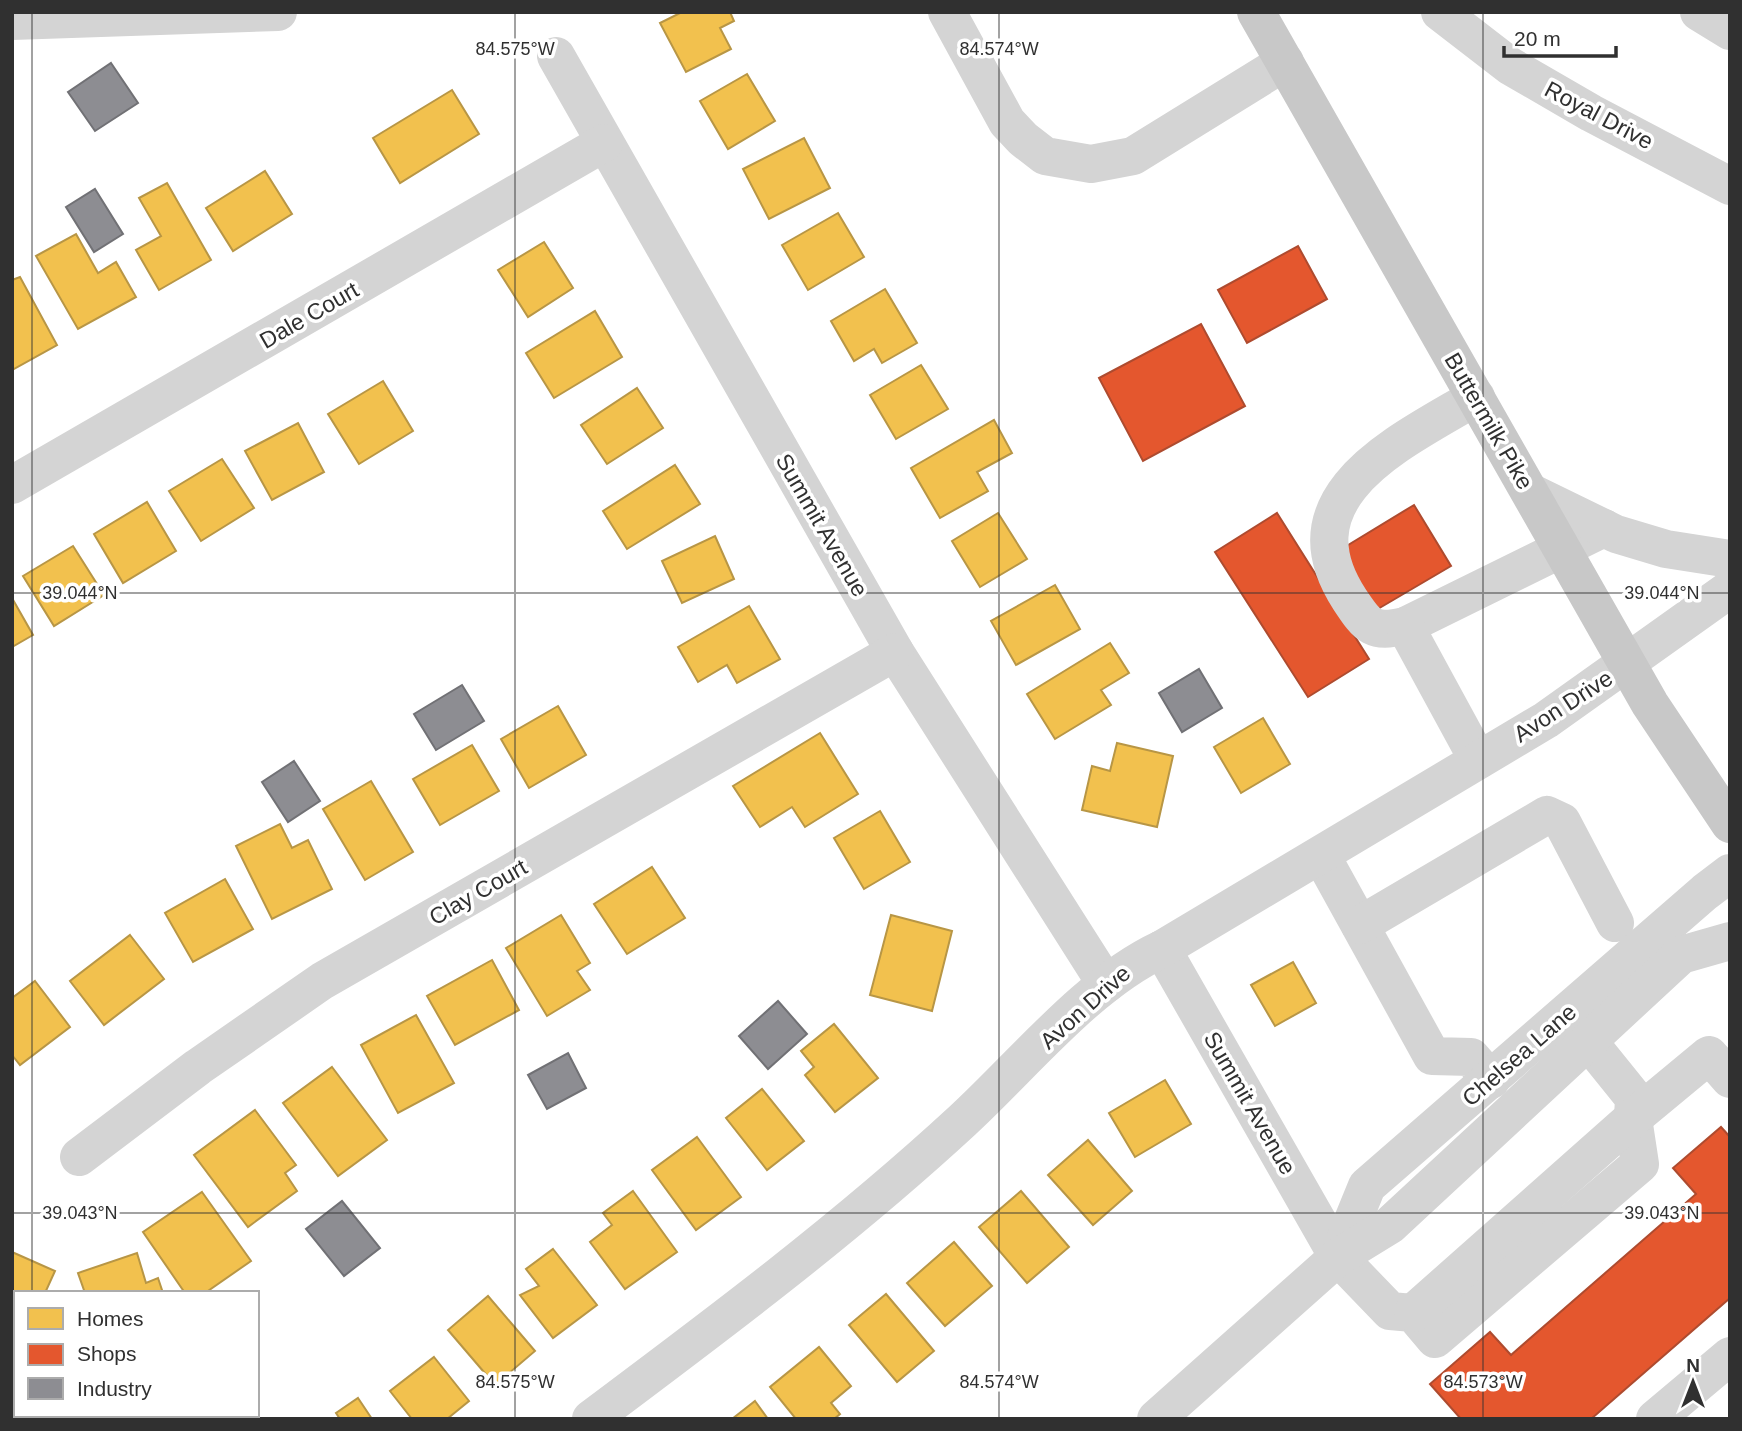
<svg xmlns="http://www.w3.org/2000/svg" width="1742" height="1431" font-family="Helvetica,sans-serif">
  <rect width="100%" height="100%" fill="#fff"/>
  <g fill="#f2c14e" stroke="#b89645" stroke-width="2">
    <path d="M682 12H730L734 21 720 28 731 49 686 72 660 23Z"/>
    <path d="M747 74 775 121 728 149 700 101Z"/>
    <path d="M452 90 479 134 400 183 373 138Z"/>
    <path d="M804 138 830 188 769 219 743 169Z"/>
    <path d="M265 171 292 214 233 251 206 208Z"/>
    <path d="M167 183 211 260 159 290 136 250 161 236 139 198Z"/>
    <path d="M838 213 864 257 808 290 782 245Z"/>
    <path d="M76 234 98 273 116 262 136 297 78 329 36 256Z"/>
    <path d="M544 242 573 288 528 317 498 270Z"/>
    <path d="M20 277 57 345 12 370V280Z"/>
    <path d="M885 289 917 343 882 363 874 349 854 361 831 321Z"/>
    <path d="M595 311 622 357 554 398 526 353Z"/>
    <path d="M921 365 948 409 896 439 870 395Z"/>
    <path d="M383 381 413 431 359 464 328 414Z"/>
    <path d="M637 388 663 428 607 464 581 425Z"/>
    <path d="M994 420 1012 453 977 472 988 491 940 518 911 468Z"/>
    <path d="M298 423 324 472 272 500 245 451Z"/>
    <path d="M222 459 254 508 201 541 169 491Z"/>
    <path d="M675 465 700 504 627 549 603 511Z"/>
    <path d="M147 502 176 551 123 583 94 534Z"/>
    <path d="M998 513 1027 559 980 587 952 541Z"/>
    <path d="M715 536 734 579 682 603 662 561Z"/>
    <path d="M73 546 104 595 54 626 23 576Z"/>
    <path d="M1055 585 1080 629 1016 665 991 621Z"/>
    <path d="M12 598 33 635 12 647Z"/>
    <path d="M749 606 780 659 737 683 727 665 698 682 678 647Z"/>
    <path d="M1110 643 1129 673 1101 690 1111 705 1055 739 1027 694Z"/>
    <path d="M558 706 586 755 529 788 501 739Z"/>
    <path d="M1263 718 1290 764 1241 793 1214 747Z"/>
    <path d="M820 733 858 794 805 827 792 807 760 827 733 786Z"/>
    <path d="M1117 743 1173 756 1157 827 1082 810 1092 766 1110 771Z"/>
    <path d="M472 745 499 791 440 825 413 779Z"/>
    <path d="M371 781 413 852 365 880 323 809Z"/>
    <path d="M880 811 910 862 864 889 834 838Z"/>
    <path d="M280 824 292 848 308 840 332 889 272 919 236 846Z"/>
    <path d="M652 867 685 918 627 954 594 904Z"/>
    <path d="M225 879 253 929 193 962 165 913Z"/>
    <path d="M561 915 590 963 577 971 590 990 547 1016 506 948Z"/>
    <path d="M891 915 952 931 932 1011 870 995Z"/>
    <path d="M130 935 164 979 104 1025 70 981Z"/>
    <path d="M492 960 519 1010 455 1045 427 996Z"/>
    <path d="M1293 962 1316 1003 1275 1026 1251 985Z"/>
    <path d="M35 981 70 1027 20 1065 12 1055V998Z"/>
    <path d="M416 1015 454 1083 398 1113 361 1045Z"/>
    <path d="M834 1024 878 1078 835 1112 805 1075 814 1067 801 1051Z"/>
    <path d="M332 1067 387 1140 338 1176 283 1103Z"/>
    <path d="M1165 1080 1191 1124 1135 1157 1109 1113Z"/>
    <path d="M762 1089 804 1141 767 1170 726 1118Z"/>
    <path d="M255 1110 296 1165 285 1173 297 1191 248 1227 194 1155Z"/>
    <path d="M697 1137 741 1197 696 1230 652 1170Z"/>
    <path d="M1088 1140 1132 1191 1093 1225 1048 1175Z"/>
    <path d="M633 1191 677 1252 625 1289 590 1242 612 1225 603 1213Z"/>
    <path d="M1021 1191 1069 1247 1027 1283 979 1227Z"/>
    <path d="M202 1192 251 1261 205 1293H185L143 1232Z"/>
    <path d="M954 1242 992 1286 945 1326 907 1283Z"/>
    <path d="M553 1249 597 1305 553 1338 520 1295 539 1286 526 1269Z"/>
    <path d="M12 1252 55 1271 45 1293H16V1321L12 1319Z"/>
    <path d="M137 1253 146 1283 158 1278 163 1293H85L78 1273Z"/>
    <path d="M886 1294 934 1351 897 1382 849 1325Z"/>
    <path d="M488 1296 535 1351 495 1385 448 1330Z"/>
    <path d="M819 1347 851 1386 831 1403 840 1414 834 1419H796L770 1387Z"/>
    <path d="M434 1357 469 1401 447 1419H412L390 1391Z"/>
    <path d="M358 1398 372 1419H340L336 1413Z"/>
    <path d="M755 1401 768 1419H732Z"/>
  </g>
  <g fill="#e4572e" stroke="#ae4b2f" stroke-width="2">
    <path d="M1298 246 1327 299 1247 343 1218 290Z"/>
    <path d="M1201 324 1245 406 1143 461 1099 378Z"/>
    <path d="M1414 505 1451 566 1371 613 1335 553Z"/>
    <path d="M1277 513 1369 659 1308 697 1215 552Z"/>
    <path d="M1721 1127 1730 1137V1298L1591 1419H1461L1430 1384 1490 1332 1511 1355 1696 1194 1673 1168Z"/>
  </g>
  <g fill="#8d8d92" stroke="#717175" stroke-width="2">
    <path d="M111 63 138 103 95 131 68 92Z"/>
    <path d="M95 189 123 234 94 252 66 207Z"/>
    <path d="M1199 669 1222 708 1182 732 1159 693Z"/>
    <path d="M462 685 484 721 436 750 414 714Z"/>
    <path d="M294 761 320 801 288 822 262 782Z"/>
    <path d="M778 1001 807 1034 768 1069 739 1036Z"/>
    <path d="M568 1053 586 1088 547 1109 528 1075Z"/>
    <path d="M342 1201 380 1248 344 1276 306 1229Z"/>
  </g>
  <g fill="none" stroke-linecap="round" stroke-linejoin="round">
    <g stroke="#d4d4d4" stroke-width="38">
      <path d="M947 12 1007 122 1023 139 1045 156 1091 164 1133 156 1285 62"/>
      <path d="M1440 12 1510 66 1591 113 1730 186"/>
      <path d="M1699 12 1730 31"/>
      <path d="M12 21 278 12"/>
      <path d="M556 56 895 652 1106 984"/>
      <path d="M1476 397C1401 442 1281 495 1350 600 1368 627 1372 633 1405 626L1604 528"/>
      <path d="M12 485 604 143"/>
      <path d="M1530 492 1616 534 1666 549 1730 559"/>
      <path d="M1405 626 1478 760"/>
      <path d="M1321 855 1432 1056 1471 1057 1491 1080"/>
      <path d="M1360 925 1547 815 1562 822 1615 923"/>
      <path d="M1162 949 1338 1257 1390 1311 1413 1313 1435 1339 1640 1164 1633 1118 1634 1098 1588 1041"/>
      <path d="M79 1157 198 1067 322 981 895 652"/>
      <path d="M1338 1257 1367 1186 1705 892 1730 873"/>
      <path d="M1413 1313 1633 1118 1709 1055 1730 1079"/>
      <path d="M591 1419C718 1324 845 1229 962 1121 1023 1065 1087 984 1162 949L1546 720 1730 589"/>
      <path d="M1156 1419 1338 1257 1390 1225 1681 955 1730 941"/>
      <path d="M1655 1419 1730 1356"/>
    </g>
    <path stroke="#c8c8c8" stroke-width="38" d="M1256 12 1650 704 1730 824"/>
  </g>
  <path fill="none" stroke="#303030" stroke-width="2" stroke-opacity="0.45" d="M32 12V1293M515 12V1419M999 12V1419M1483 12V1419M12 593H1730M12 1213H1730M32 1415V1419"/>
  <g text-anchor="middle" stroke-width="7" stroke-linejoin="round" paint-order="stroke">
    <g font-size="23" fill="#303030" stroke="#fff">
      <text transform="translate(1599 115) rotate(28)" y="8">Royal Drive</text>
      <text transform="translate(309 315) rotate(-30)" y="8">Dale Court</text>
      <text transform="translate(1489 421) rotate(60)" y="8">Buttermilk Pike</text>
      <text transform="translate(822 525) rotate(60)" y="8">Summit Avenue</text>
      <text transform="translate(1563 706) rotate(-33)" y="8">Avon Drive</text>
      <text transform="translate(478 892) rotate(-30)" y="8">Clay Court</text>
      <text transform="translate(1085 1007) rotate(-42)" y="8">Avon Drive</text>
      <text transform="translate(1519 1055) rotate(-41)" y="8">Chelsea Lane</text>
      <text transform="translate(1250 1103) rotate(60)" y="8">Summit Avenue</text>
    </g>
  </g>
  <g font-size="18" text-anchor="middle" fill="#303030" stroke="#fff" stroke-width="7" stroke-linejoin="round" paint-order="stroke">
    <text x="515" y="55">84.575°W</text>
    <text x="999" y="55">84.574°W</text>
    <text x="80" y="599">39.044°N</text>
    <text x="1662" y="599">39.044°N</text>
    <text x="80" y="1219">39.043°N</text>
    <text x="1662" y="1219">39.043°N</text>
    <text x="515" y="1388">84.575°W</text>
    <text x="999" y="1388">84.574°W</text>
    <text x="1483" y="1388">84.573°W</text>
  </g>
  <rect width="1742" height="1431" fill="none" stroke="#303030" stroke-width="28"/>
  <rect x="14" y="1291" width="245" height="126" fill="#ffffff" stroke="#acacac" stroke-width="2"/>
  <rect x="28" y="1308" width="35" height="21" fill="#f2c14e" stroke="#acacac" stroke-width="2"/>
  <text x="77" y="1326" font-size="21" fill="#303030">Homes</text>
  <rect x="28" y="1344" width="35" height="21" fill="#e4572e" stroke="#acacac" stroke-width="2"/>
  <text x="77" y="1361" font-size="21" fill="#303030">Shops</text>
  <rect x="28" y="1378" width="35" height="21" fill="#8d8d92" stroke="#acacac" stroke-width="2"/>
  <text x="77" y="1396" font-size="21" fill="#303030">Industry</text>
  <g transform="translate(1693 1382)" stroke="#ffffff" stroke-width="5" paint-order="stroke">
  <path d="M0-5L12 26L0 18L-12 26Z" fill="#303030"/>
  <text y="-10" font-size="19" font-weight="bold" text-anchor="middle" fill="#303030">N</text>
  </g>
  <path d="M1504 46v10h112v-10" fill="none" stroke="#303030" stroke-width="3.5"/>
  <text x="1514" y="46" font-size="21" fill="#303030" stroke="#ffffff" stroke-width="5" paint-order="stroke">20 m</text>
</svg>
